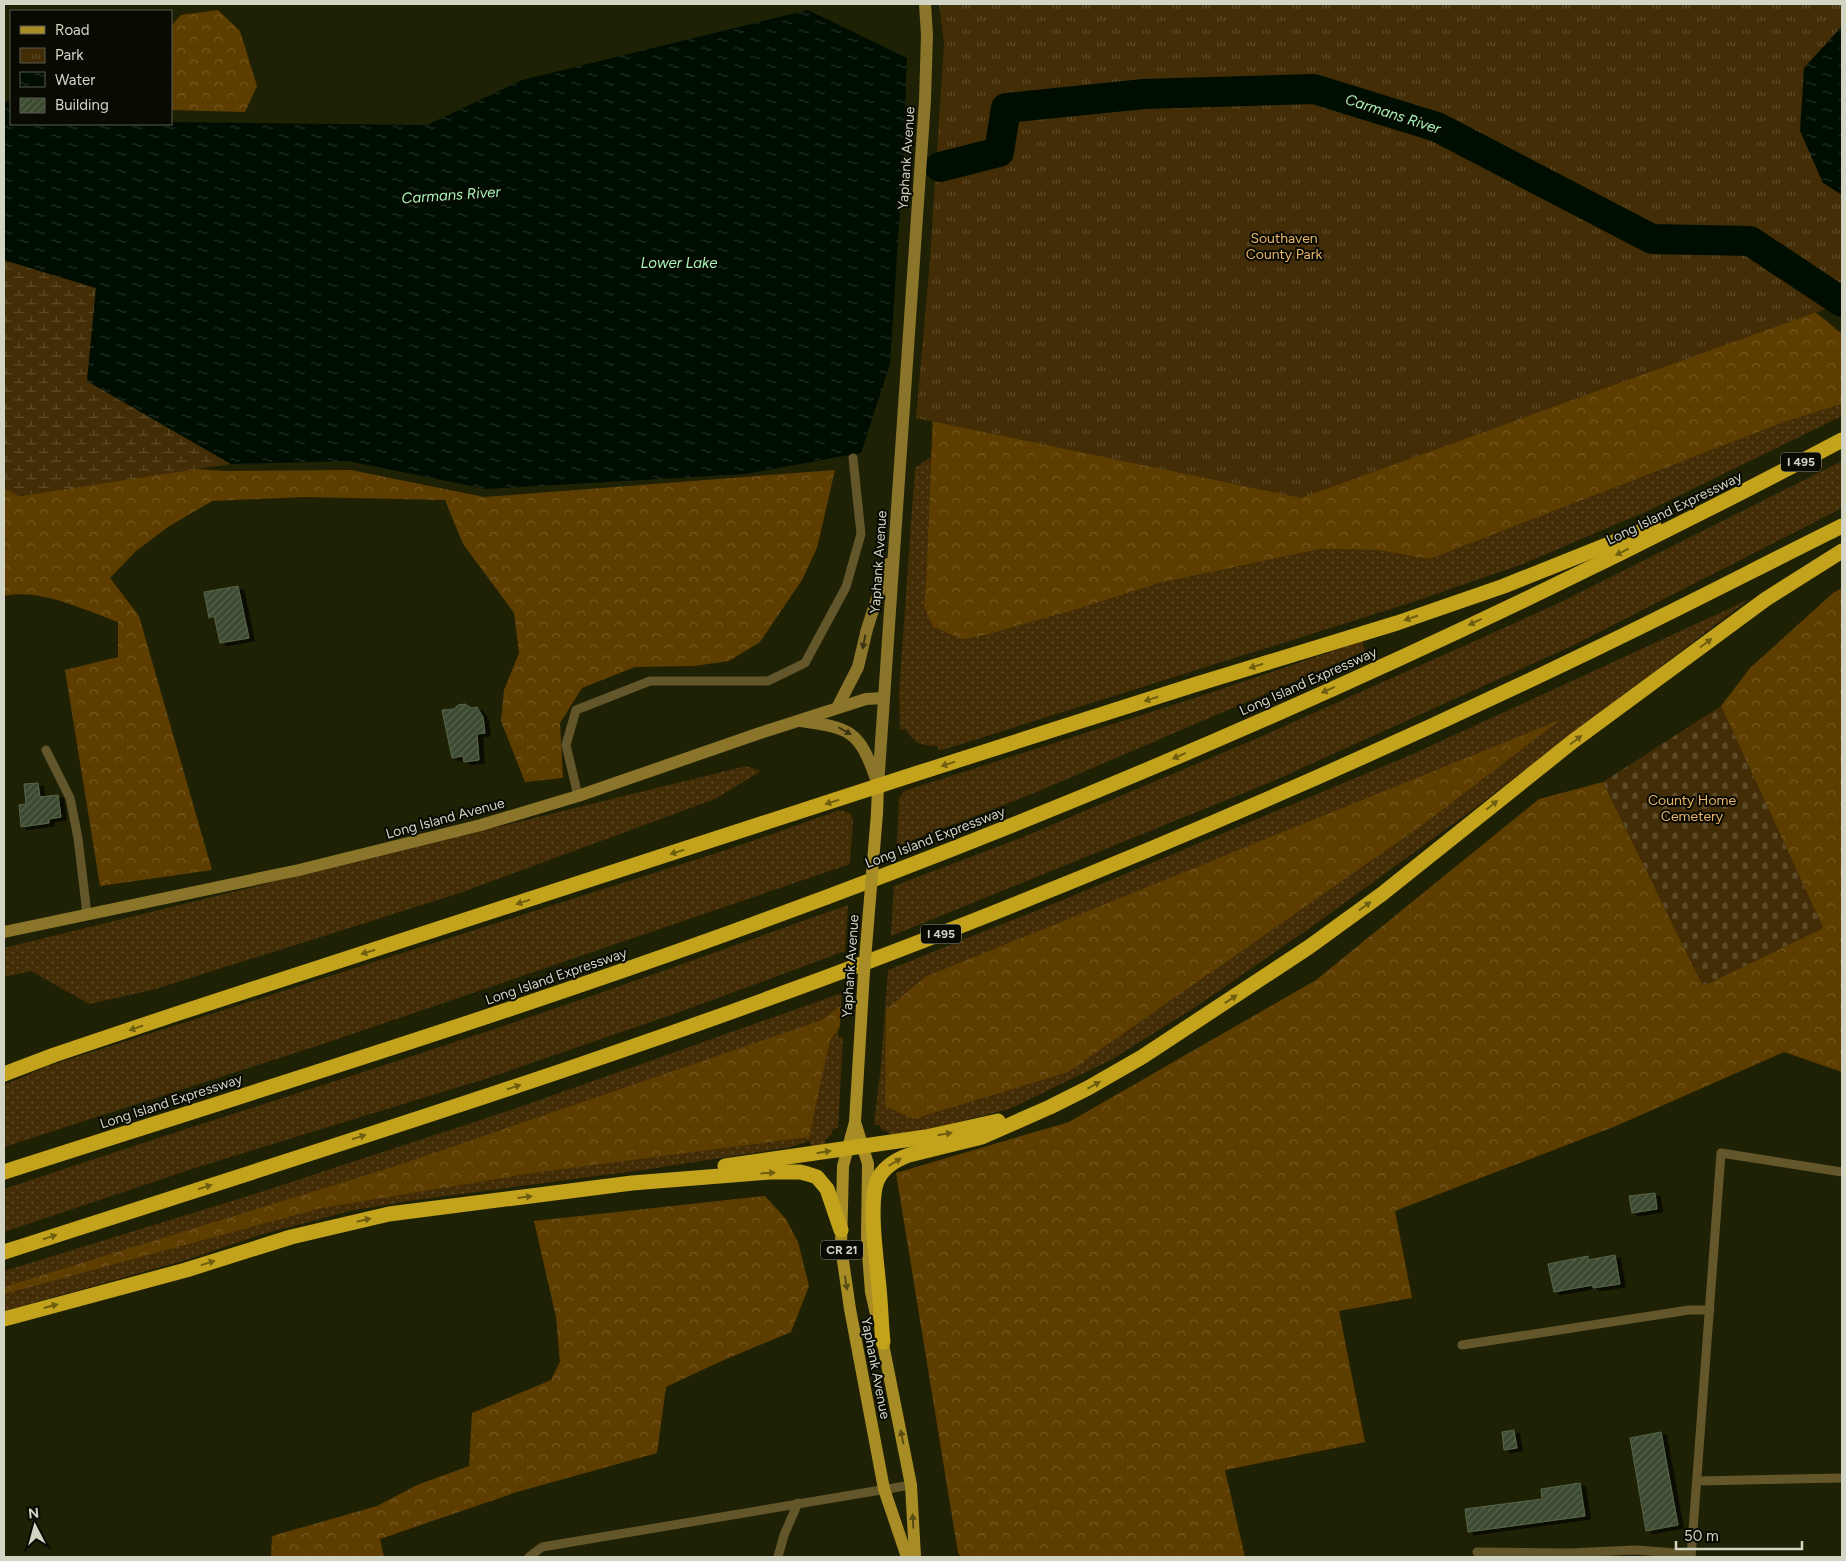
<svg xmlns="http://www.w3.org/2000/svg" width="1846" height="1561" font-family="Figtree,sans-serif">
  <defs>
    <pattern id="grass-dots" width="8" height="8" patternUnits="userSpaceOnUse" patternTransform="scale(1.25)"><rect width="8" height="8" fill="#432d06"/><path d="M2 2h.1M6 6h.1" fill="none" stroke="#5d4b29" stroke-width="1.8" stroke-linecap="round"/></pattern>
    <pattern id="forest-crowns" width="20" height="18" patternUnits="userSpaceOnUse" patternTransform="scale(1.25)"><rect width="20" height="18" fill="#5e3d00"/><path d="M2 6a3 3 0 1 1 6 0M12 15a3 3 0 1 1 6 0" fill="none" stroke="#745824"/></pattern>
    <pattern id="wetland-marsh" width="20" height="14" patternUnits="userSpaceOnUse" patternTransform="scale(1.25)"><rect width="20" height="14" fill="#432d06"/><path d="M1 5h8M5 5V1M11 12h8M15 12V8" fill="none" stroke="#5d4b29"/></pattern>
    <pattern id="cemetery-stones" width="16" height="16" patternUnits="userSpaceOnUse" patternTransform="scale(1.25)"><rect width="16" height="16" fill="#432d06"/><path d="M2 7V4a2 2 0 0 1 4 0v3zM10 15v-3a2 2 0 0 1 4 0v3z" fill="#5d4b29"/></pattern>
    <pattern id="park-tufts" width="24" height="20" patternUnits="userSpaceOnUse" patternTransform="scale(1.25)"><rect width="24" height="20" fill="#432d06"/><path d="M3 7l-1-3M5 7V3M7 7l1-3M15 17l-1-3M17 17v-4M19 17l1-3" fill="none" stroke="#5d4b29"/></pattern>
    <pattern id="water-ripples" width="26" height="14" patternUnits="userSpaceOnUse" patternTransform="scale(1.25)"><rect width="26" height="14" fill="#000e01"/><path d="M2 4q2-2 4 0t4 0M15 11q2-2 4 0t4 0" fill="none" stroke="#243024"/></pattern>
    <pattern id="building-hatch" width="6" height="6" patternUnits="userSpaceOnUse" patternTransform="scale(1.25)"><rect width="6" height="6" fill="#3c4a30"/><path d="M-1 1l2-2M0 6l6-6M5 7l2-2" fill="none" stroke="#57634c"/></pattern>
    <filter id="shadow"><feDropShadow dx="5.5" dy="3" stdDeviation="0" flood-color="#0009"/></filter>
  </defs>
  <rect width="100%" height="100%" fill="#1f2105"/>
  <g fill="url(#grass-dots)">
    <path d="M1842 404V416L1652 509 1523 564 1410 603 939 751 937 746C922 746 913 743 906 729L900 730 899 693 915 468 931 457 926 583 924 606 989 634 1081 608 1159 583 1320 549 1377 550 1430 559 1784 422Z"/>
    <path d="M1842 461V508L1574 645 1271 782 891 936 894 886 1023 837 1258 738 1557 604Z"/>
    <path d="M1748 600 1471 811 1317 923 1197 1006 1111 1060 1009 1109 919 1132 889 1135V1132L882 1130 879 1125H874L881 1064 888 970 1065 899 1413 754Z"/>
    <path d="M1362 641 1365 651 1032 794 897 846 899 799 904 791 1210 693Z"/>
    <path d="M746 766 761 771 715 799 457 894 152 990 89 1004 31 971 4 977V948Z"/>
    <path d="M840 810 850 813 853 820 850 864 332 1041 4 1147V1085L48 1066 732 848Z"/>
    <path d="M848 905 845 951 677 1013 485 1079 198 1167 4 1232V1189C158 1137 313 1089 467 1038 595 996 721 950 848 905Z"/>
    <path d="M842 993 838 1038 843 1037 838 1128 833 1129 831 1135 825 1140 826 1144 811 1146 809 1141 791 1147 650 1169 408 1201 350 1211 263 1234 186 1260 4 1311V1271L258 1193 514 1109Z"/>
  </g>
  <g fill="url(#forest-crowns)">
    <path d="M218 10 240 31 257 86 245 112 171 110V26L181 15Z"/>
    <path d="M1774 278 1842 334V404L1784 422 1430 559 1377 550 1320 549 1159 583 1081 608 989 634 963 639 933 627 924 606 926 583 934 388Z"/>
    <path d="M193 469 227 471 351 470 484 497 835 470 817 548 802 580 760 642 729 661 694 666 635 667 582 688 560 723 563 778 525 782 501 721 504 690 519 653 514 613 463 544 445 500 304 497 212 501 168 527 136 551 110 578 139 616 212 870 100 886 65 670 118 657V622C84 610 40 588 4 596V488L20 496Z"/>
    <path d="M1842 588V1072L1784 1052 1616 1126 1395 1211 1412 1298 1339 1311 1365 1442 1225 1470 1245 1557H961L958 1553 896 1173 1069 1122 1316 980 1539 799 1603 782 1703 986 1823 928 1721 706 1750 668 1833 593Z"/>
    <path d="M1560 720 1425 823 1068 1072 913 1119 885 1106 886 1010 925 977Z"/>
    <path d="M841 1006 840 1027 830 1040 809 1137 532 1173 321 1208 4 1294V1287L396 1166 822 1020Z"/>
    <path d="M765 1196 786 1219 798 1242 809 1286 791 1332 717 1363 666 1387 657 1453 517 1492 380 1539 384 1557H271L272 1536 377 1506 417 1485 469 1466 472 1413 551 1380 560 1362 556 1317 534 1221Z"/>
  </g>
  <path fill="url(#wetland-marsh)" d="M4 260 96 288 87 381 231 464 19 496 4 488Z"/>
  <path fill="url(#cemetery-stones)" d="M1721 706 1823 928 1703 986 1603 782Z"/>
  <path fill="url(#park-tufts)" d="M939 4H1842V303L1301 498 916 418 930 260 944 43Z"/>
  <g fill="url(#water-ripples)">
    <path d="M808 10 907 58 903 164 890 364 861 453 745 474 486 489 348 461 231 464 87 381 96 288 4 260V103L11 100V124H171V122L427 125 522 80Z"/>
    <path d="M1842 26V195L1823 183 1800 131 1804 68Z"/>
  </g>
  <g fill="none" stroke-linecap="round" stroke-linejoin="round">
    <path stroke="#000e01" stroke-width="30" d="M940 167 999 152 1006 108 1144 94 1314 89 1437 127 1652 239 1750 241 1842 302"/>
  </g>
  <g fill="url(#building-hatch)" stroke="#57664b" filter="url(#shadow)">
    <path d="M238 586 249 638 220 643 214 616 209 618 204 592Z"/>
    <path d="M465 704 471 708 477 707 483 717 485 733 477 734 479 760 464 762 463 756 452 758 442 710 454 709 458 705Z"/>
    <path d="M38 783 40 797 58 795 61 817 49 819V823L21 827 19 805 26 804 24 784Z"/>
    <path d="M1655 1193 1657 1209 1632 1213 1629 1196Z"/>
    <path d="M1615 1255 1620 1284 1593 1288V1285L1554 1292 1548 1264 1588 1256V1260Z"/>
    <path d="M1514 1430 1517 1448 1504 1450 1502 1432Z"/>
    <path d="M1661 1432 1678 1525 1646 1531 1630 1438Z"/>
    <path d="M1580 1483 1585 1516 1468 1532 1465 1509 1542 1499 1541 1489Z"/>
  </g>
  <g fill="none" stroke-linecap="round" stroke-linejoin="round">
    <g stroke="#63562b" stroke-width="9">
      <path d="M46 750 70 798 78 838 87 914"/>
      <path d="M578 796 566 745 576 710 650 681H768L805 663 846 587 861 534 853 458"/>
      <path d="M1462 1345 1689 1310H1710"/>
      <path d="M1697 1481 1842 1478"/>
      <path d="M1477 1552 1569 1553 1635 1550 1691 1554"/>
      <path d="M529 1557 542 1547 911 1485"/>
      <path d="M778 1557 784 1535 798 1503"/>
      <path d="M1691 1557 1721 1153 1842 1172"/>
    </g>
    <g stroke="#8a752a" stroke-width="12">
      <path d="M837 708 858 667 867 629 888 564"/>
      <path d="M801 721C850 728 859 730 876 779"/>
      <path d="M878 786 925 100 927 35 925 4"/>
      <path d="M4 932 299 870 481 825 578 796 760 733 866 699 883 698"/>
    </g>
    <g stroke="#a88d26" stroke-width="12">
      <path d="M877 813 878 786"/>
      <path d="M864 972 855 1122 843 1166 841 1247 850 1309 884 1489 907 1557"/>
      <path d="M855 1122 868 1164 867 1241 871 1292 876 1314"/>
      <path d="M881 1334 911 1485 915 1557"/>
    </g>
    <g stroke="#c3a31c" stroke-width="15">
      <path d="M4 1074 54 1055 182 1012 918 773 1197 684 1397 623 1504 586 1654 526"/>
      <path d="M725 1166 926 1137 998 1121"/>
      <path d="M4 1172C253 1092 504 1015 751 925 1123 790 1492 625 1842 440"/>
      <path d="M4 1252C329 1147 656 1047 973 921 1183 838 1390 748 1593 650 1677 610 1759 567 1842 526"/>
      <path d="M4 1319 186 1270 291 1237 389 1214 632 1183 770 1172H800L808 1174 817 1177 827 1189 841 1230"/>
      <path d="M883 1342C881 1324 881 1306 879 1288 877 1263 868 1204 877 1181 883 1167 895 1160 909 1155L982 1137 1050 1107 1088 1088 1142 1057 1309 947 1382 894 1572 742 1766 599 1842 551"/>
    </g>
    <path stroke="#a88d26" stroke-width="12" d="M864 972 877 813"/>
  </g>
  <defs><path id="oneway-solid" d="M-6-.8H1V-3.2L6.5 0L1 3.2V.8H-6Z" transform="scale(1.25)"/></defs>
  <g fill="#6f5e10">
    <use href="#oneway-solid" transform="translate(1622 552) rotate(154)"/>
    <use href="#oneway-solid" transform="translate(1411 618) rotate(161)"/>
    <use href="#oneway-solid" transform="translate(1475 622) rotate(155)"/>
    <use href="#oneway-solid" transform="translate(1706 643) rotate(-37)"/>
    <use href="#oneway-solid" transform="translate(1256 666) rotate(163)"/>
    <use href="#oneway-solid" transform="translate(1328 690) rotate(156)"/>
    <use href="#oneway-solid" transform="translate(1151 699) rotate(162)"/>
    <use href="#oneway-solid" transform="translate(1576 740) rotate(-37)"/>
    <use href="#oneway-solid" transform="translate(1179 756) rotate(156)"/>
    <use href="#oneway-solid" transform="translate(948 764) rotate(162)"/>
    <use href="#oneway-solid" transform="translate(832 802) rotate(162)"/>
    <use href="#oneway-solid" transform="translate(1492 805) rotate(-39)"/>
    <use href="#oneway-solid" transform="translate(677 852) rotate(162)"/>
    <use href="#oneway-solid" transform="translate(523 902) rotate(162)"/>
    <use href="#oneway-solid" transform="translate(1365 906) rotate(-36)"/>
    <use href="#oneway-solid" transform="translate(368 952) rotate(162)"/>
    <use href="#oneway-solid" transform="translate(1231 999) rotate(-33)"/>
    <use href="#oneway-solid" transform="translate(136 1028) rotate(161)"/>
    <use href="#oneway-solid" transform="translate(1094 1085) rotate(-29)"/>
    <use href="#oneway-solid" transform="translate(514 1087) rotate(-18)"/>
    <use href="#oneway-solid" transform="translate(945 1134) rotate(-10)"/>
    <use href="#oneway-solid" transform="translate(359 1137) rotate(-18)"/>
    <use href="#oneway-solid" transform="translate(824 1152) rotate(-9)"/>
    <use href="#oneway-solid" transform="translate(895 1162) rotate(-31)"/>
    <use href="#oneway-solid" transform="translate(768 1173) rotate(-3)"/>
    <use href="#oneway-solid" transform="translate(205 1187) rotate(-18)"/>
    <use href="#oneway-solid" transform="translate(525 1197) rotate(-7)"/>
    <use href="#oneway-solid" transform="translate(364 1220) rotate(-13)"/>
    <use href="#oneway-solid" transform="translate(50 1237) rotate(-18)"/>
    <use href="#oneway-solid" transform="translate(208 1263) rotate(-17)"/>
    <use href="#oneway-solid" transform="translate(51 1306) rotate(-15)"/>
  </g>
  <g fill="#3d3512">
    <use href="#oneway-solid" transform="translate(864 642) rotate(101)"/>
    <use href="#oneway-solid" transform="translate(845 731) rotate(30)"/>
  </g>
  <g fill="#584c14">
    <use href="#oneway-solid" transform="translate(846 1283) rotate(81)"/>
    <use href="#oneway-solid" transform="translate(902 1437) rotate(-101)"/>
    <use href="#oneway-solid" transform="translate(913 1521) rotate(-93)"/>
  </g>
  <g text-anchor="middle" stroke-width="4" stroke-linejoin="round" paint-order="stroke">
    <g fill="#090a02" stroke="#96988a" stroke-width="1">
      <rect x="1781" y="452.5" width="40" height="19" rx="4"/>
      <rect x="921" y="924.5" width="40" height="19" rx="4"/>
      <rect x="821" y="1240.5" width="42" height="19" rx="4"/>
    </g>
    <g font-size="12" font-weight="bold" fill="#d2d5c4">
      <text x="1801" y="466">I 495</text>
      <text x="941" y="938">I 495</text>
      <text x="842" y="1254">CR 21</text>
    </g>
    <g font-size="14" fill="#d2d5c4" stroke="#090a02">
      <text transform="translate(906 158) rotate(-86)" y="5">Yaphank Avenue</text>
      <text transform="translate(1674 508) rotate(-26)" y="5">Long Island Expressway</text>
      <text transform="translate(878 562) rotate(-86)" y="5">Yaphank Avenue</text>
      <text transform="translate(1308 681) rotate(-24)" y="5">Long Island Expressway</text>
      <text transform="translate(445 818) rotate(-15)" y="5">Long Island Avenue</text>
      <text transform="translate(935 837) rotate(-21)" y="5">Long Island Expressway</text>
      <text transform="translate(850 966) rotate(-86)" y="5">Yaphank Avenue</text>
      <text transform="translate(556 976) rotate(-19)" y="5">Long Island Expressway</text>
      <text transform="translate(171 1101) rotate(-18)" y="5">Long Island Expressway</text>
      <text transform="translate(876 1368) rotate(79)" y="5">Yaphank Avenue</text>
    </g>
    <g font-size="14" fill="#ebb66a" stroke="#090a02">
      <text x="1284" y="243">Southaven<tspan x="1284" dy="16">County Park</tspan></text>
      <text x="1692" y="805">County Home<tspan x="1692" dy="16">Cemetery</tspan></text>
    </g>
    <g font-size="15" font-style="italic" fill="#a8f4b8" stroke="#090a02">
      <text transform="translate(1393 114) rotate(18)" y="5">Carmans River</text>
      <text transform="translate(451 195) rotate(-4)" y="5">Carmans River</text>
      <text x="679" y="268">Lower Lake</text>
    </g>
  </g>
  <rect width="1846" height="1561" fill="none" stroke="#d2d5c4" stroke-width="10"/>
  <rect x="10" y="10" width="162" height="115" fill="#090a02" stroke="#595b50"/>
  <rect x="20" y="26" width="25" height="8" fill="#a88d26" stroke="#595b50"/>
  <text x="55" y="35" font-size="15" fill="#d2d5c4">Road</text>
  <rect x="20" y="48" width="25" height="15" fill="url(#park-tufts)" stroke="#595b50"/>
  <text x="55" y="60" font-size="15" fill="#d2d5c4">Park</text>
  <rect x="20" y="72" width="25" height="15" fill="url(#water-ripples)" stroke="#595b50"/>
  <text x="55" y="85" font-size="15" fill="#d2d5c4">Water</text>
  <rect x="20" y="98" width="25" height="15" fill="url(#building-hatch)" stroke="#595b50"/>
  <text x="55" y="110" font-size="15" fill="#d2d5c4">Building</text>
  <g transform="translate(35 1526) rotate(354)" stroke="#090a02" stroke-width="4" paint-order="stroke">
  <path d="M0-4L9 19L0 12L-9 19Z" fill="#d2d5c4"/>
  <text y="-8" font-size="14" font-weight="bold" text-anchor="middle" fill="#d2d5c4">N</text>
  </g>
  <path d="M1676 1541v8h126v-8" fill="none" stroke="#d2d5c4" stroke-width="2.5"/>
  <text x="1684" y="1541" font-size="15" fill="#d2d5c4" stroke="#090a02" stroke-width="4" paint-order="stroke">50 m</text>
</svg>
